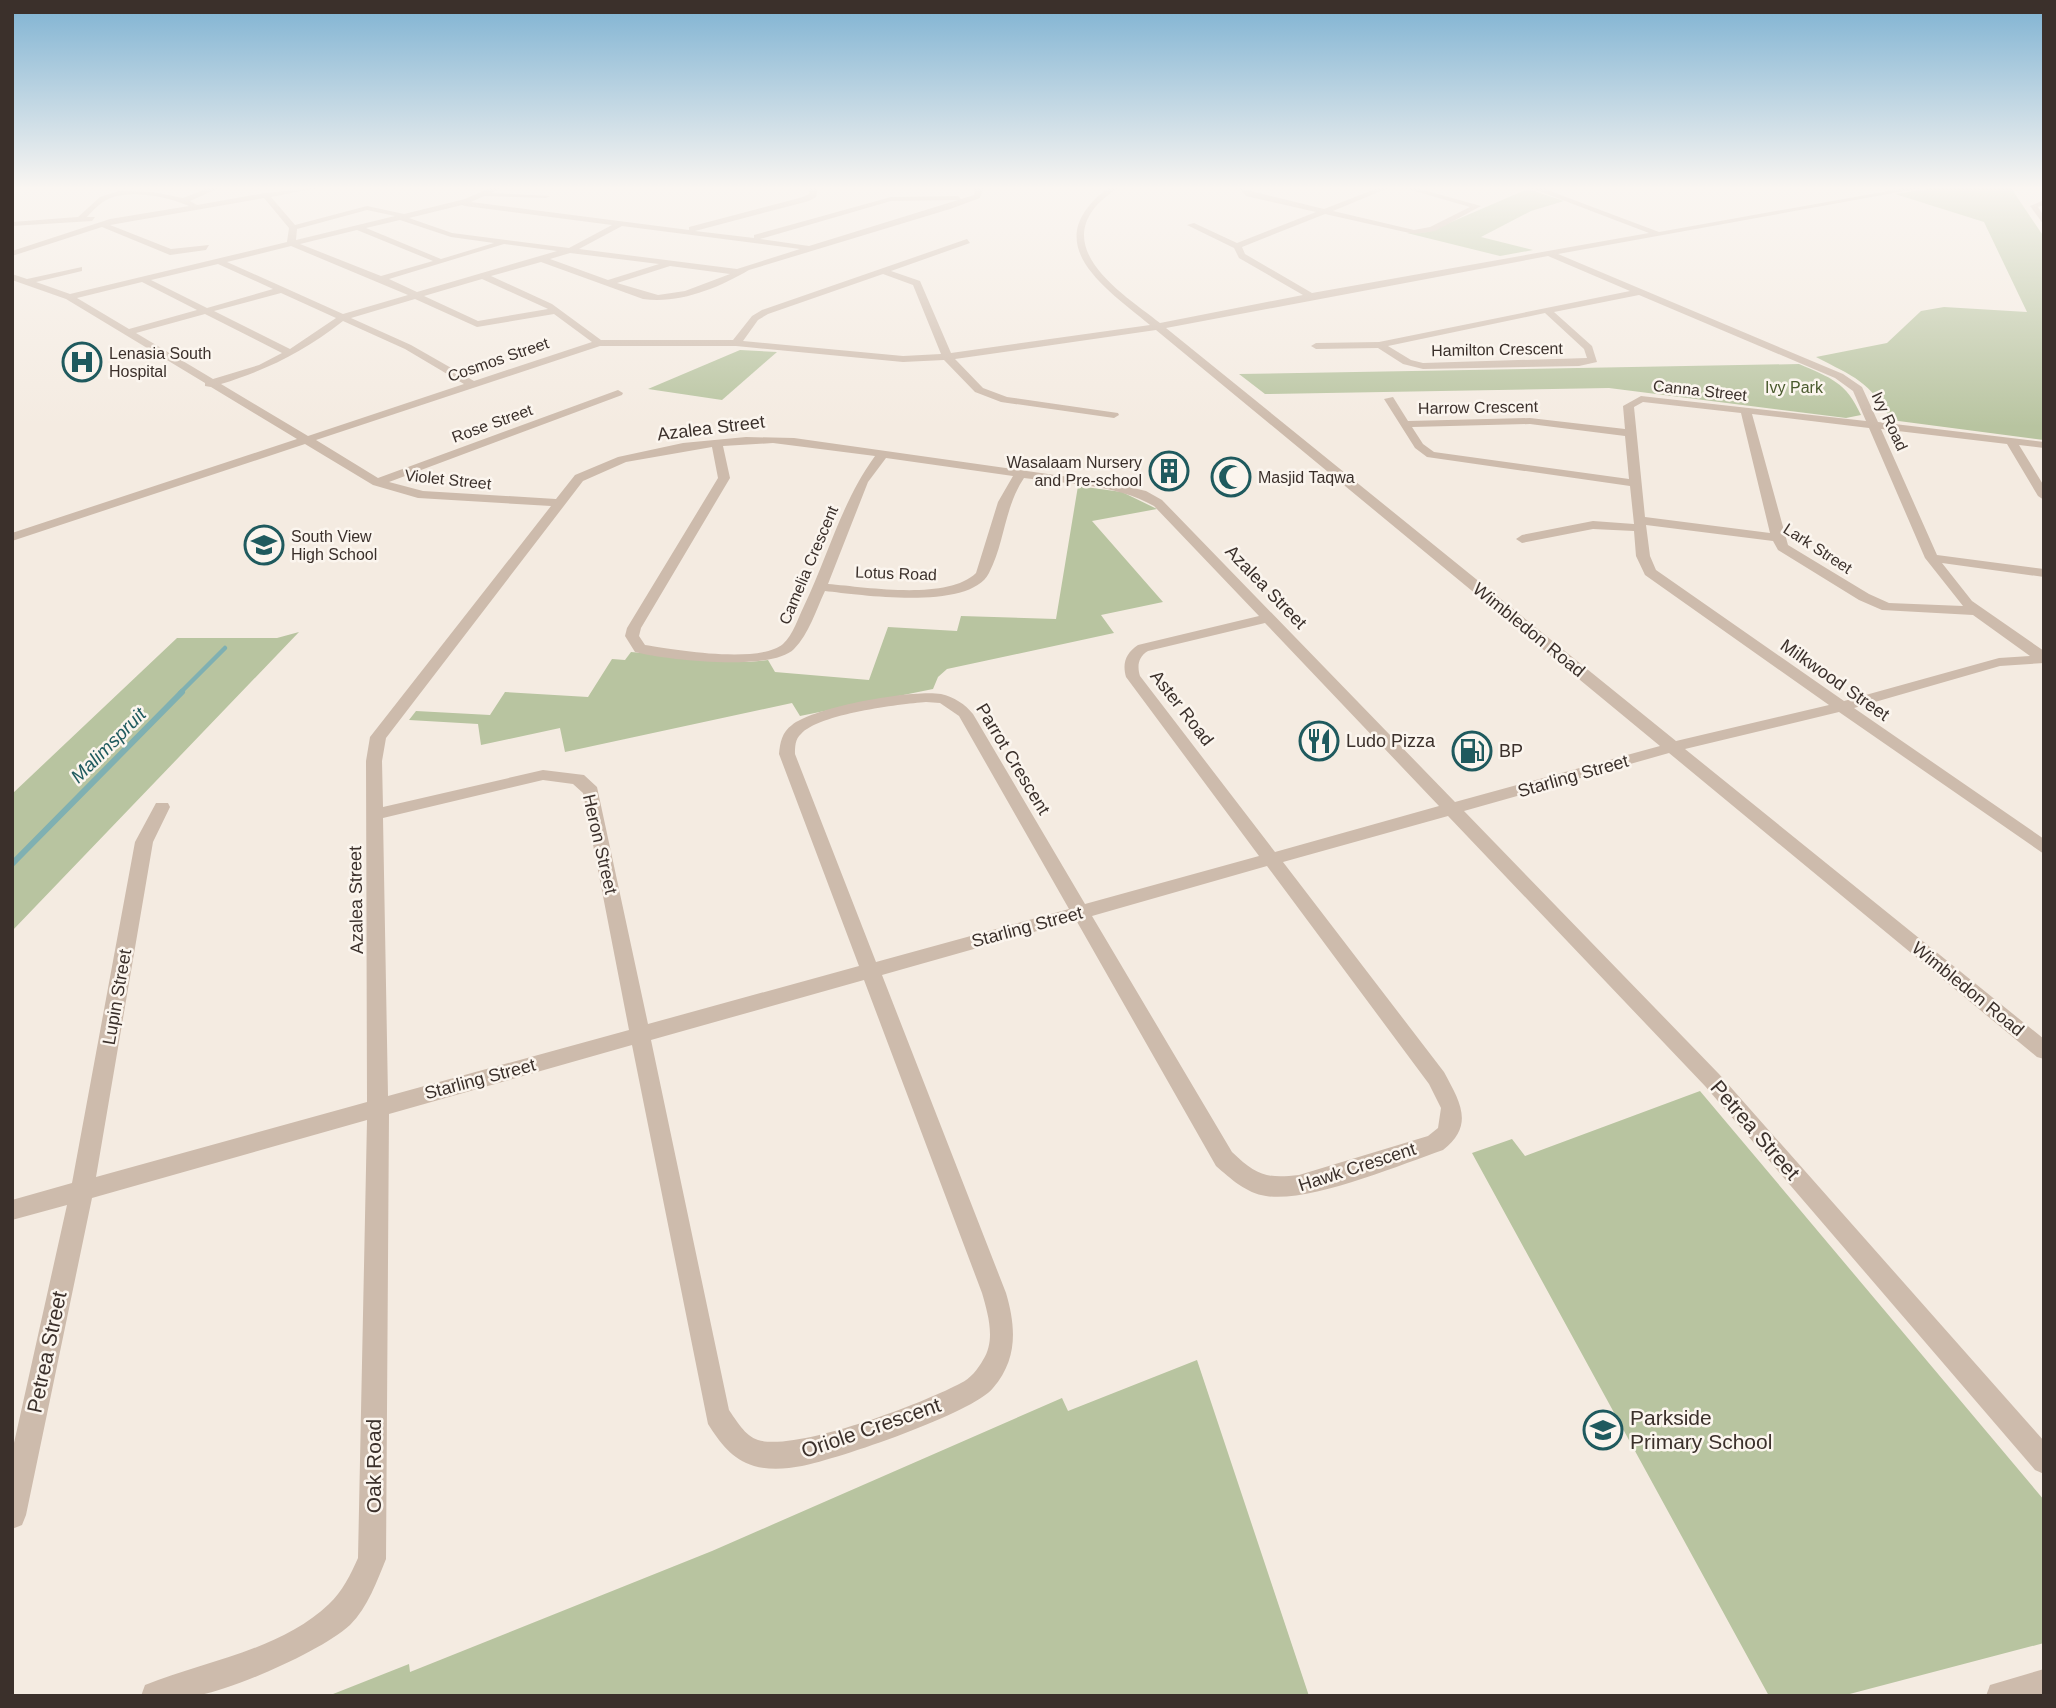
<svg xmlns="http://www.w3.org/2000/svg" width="2056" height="1708" font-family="Helvetica,sans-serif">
  <rect width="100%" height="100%" fill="#f4ebe1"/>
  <g fill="#b8c4a0">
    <path d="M1936 188H2011L2044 237V440L1891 420C1870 381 1854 377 1816 357L1887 343 1921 311 1944 307 2027 312 1984 222 1895 194Z"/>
    <path d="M1528 189 1564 201 1531 211 1481 237 1533 250 1500 256 1407 233 1428 232Z"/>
    <path d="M740 350 777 352 722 400 648 389Z"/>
    <path d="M1799 364C1831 378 1846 382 1861 415L1846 418 1609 388 1265 394 1239 374Z"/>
    <path d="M1078 486 1122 492 1157 509 1092 521 1163 602 1101 615 1114 633 947 669 938 677 933 689 800 716 792 703 565 752 560 728 481 745 478 724 409 720 416 711 490 715 505 692 588 697 612 659 625 660 631 652 749 662 768 660 775 672 869 680 888 627 957 631 961 616 1056 619Z"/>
    <path d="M299 632 12 931V794L177 638H277Z"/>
    <path d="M1700 1091 2044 1500V1643L1842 1696H1769L1472 1153 1512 1139 1525 1156Z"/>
    <path d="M1197 1360 1309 1696H328L409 1664 410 1672 712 1551 1062 1398 1068 1411Z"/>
  </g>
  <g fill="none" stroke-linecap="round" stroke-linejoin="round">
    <path stroke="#7fb0b2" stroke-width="4.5" d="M180 693 225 648"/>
    <path stroke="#7fb0b2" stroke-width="6" d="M12 864 182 692"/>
    <g fill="#cdbbac" fill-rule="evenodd">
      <path d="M209 188H219L190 201 197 205 265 193 317 188 271 197 295 225 367 206 404 214 465 199 490 188H500L492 193 550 196 546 198 484 196 471 202 689 230V227L803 197 809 194 810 188H818L816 197 809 201 695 231 754 238V235L891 197 958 196 961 199 974 195 975 188H983L980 198 950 209 749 270C718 288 680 304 643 299L541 262 491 276 552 304 601 340H733L752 316 762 310 967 239 970 243 891 271 920 281 951 353 1150 325C1104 287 1036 243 1108 188H1117C1109 195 1099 201 1093 210 1059 256 1130 299 1160 323L1303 295 1239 258 1234 248 1187 225 1194 223 1237 243 1316 212 1246 196 1239 188 1324 209 1378 188H1388L1333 211 1414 230 1430 227 1470 207 1404 188H1416L1481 206 1435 231 1414 234 1325 214 1242 247 1245 254 1312 293 1649 233 1531 188H1542L1659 232 1905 188H1921L1558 254 1843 374 1862 387 1878 422 2044 442V448L2019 445 2044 486V500L2038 496 2007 444 1881 429 1937 555 2044 569V577L1942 563 1972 601 2044 651V663L2000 666 1854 708 2044 839V854L1839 712 1685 749 2044 1039V1059L2037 1057 1669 753 1464 811 1719 1074 2044 1441V1474L2035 1470 1705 1086 1448 816 1283 862 1444 1072C1460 1102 1475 1125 1443 1150 1400 1165 1309 1203 1266 1196 1246 1193 1231 1179 1216 1166L1076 920 882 975 1006 1293C1016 1327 1018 1359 993 1388 973 1413 838 1459 802 1466 786 1469 769 1470 754 1466 732 1459 720 1443 708 1424L632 1045 389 1114 386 1559C377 1581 368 1607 350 1625 323 1650 237 1688 200 1695 182 1699 160 1696 141 1696L145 1685C205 1661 281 1650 329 1604 342 1592 351 1574 358 1558L367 1120 92 1198 26 1515 22 1525 12 1529V1452L67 1205 12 1220V1200L72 1183 135 842 156 803H168L170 807 153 842 96 1177 367 1102 366 761 370 737 551 506 418 498 373 485 305 444 12 541V533L297 439 211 387 205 386V383L66 299 12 280V274L27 279 82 267V271L36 282 70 294 287 242 289 228 264 198 110 225 171 249 209 245 206 250 170 255 102 227 12 256V251L110 219 189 206C169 197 135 190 113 197 103 200 94 209 87 217H95L92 221 12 226V222L78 217 100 197 119 191 153 192 183 198ZM958 200 809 246 760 239 891 201ZM462 205 465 206 612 225 569 248 452 233 409 218ZM367 210 395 216 296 240 297 229ZM400 220 451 237 494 243 441 259 366 228ZM622 226 800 249 737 269 579 249ZM357 230 433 261 381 276 300 244ZM504 244 557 251 417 292 389 279ZM291 246 408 295 343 314 227 262ZM570 253 659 264 608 280 550 259ZM1548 256 1630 291 1379 342 1316 343 1311 346 1316 349 1378 348 1403 364 1423 369 1579 366 1597 362 1592 346 1554 312 1639 295 1835 378 1853 391 1866 421 1641 396 1623 406 1625 429 1530 418 1408 421 1393 397 1384 399 1415 448 1427 457 1630 486 1634 524 1593 521 1522 535 1516 539 1522 543 1593 529 1634 531 1636 556 1645 575 1829 705 1676 741 1166 328ZM218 264 273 289 207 308 151 280ZM670 266 730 274 685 291 658 295 617 283ZM883 274 913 285 941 354 903 356 743 341 758 320 768 314ZM482 279 546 308 548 309 478 321 424 296ZM142 282 197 310 129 329 77 298ZM281 293 336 318 290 349 214 311ZM415 299 477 327 554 314 592 342 474 381 411 345 351 318ZM1545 313 1584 349 1587 358 1423 363 1411 360 1388 346ZM205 314 282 353 259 365 213 379 136 333ZM343 321 405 349 464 384 308 436 221 384C269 369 303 352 343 321ZM1156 330 1660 746 1455 802 1162 500 1146 491 1112 483 794 438 746 437 683 443 618 457 575 475 556 499 423 491 389 482 622 395 623 393 618 390 378 478 316 440 600 346H736L903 362 944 360 975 392 1001 402 1114 418 1119 415 1118 413 1007 397 983 388 955 359ZM1643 402 1741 413 1770 533 1645 517 1634 407ZM1752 414 1869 428 1925 558 1963 606 1889 603 1869 594 1788 545ZM1530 424 1625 436 1629 479 1434 452 1423 444 1412 427ZM773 443 875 456C842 501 828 556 804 606 798 618 793 635 783 644 759 664 675 650 645 645L639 636 641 628 730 478 723 446ZM712 447 718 478 627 628 625 636 635 652C666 660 771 672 794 649 809 634 816 610 825 591 861 595 970 611 989 573 1005 542 1004 508 1024 478 1066 484 1116 484 1154 506L1259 616 1138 645C1126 653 1122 663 1126 677L1259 856 1085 904 973 714C965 704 954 697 941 694 913 689 813 707 792 725 782 732 780 743 779 754L859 966 648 1024 597 787 584 775 543 770 383 807 382 761 386 738 583 481 626 462ZM886 458 1013 476 998 502 976 573C947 601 866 587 828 584L868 482ZM1646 525 1773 541 1778 550 1859 600 1882 610 1973 615 2030 656 1999 658 1844 701 1656 570 1650 556ZM1265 623 1439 806 1275 852 1140 676C1137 666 1138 657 1148 651ZM926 702 940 703 959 716 1069 909 876 962 795 754C795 747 795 739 801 734 819 714 899 704 926 702ZM543 780 573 784 583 793 629 1030 388 1096 383 818ZM1267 866 1429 1084 1441 1108 1438 1128 1428 1136 1299 1175C1266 1179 1256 1175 1232 1152L1092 916ZM864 980 982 1293C988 1314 996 1340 983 1360 978 1369 970 1379 961 1383 924 1403 796 1452 758 1440 745 1436 736 1420 729 1410L651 1040Z"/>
      <path d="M2044 200V205L2038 207 2044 216V225L2030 206Z"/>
      <path d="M2044 1669V1696H1986L1990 1685Z"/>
    </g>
  </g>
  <linearGradient id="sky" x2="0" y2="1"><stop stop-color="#7eb2d2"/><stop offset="0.44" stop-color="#faf6f2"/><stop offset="1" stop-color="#faf6f2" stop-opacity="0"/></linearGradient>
  <rect width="2056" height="427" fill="url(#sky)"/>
  <defs>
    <symbol id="hospital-ring" viewBox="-11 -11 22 22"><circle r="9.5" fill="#fbf5ee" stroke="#1f5a5e" stroke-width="1.5"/><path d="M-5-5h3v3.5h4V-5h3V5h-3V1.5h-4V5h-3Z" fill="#1f5a5e"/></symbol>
    <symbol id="building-ring" viewBox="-11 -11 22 22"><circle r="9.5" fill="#fbf5ee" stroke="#1f5a5e" stroke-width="1.5"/><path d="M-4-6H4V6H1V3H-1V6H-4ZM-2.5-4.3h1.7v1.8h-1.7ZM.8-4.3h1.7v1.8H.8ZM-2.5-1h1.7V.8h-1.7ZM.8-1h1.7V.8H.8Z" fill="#1f5a5e"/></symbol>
    <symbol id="mosque-ring" viewBox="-11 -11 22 22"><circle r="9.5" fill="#fbf5ee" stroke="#1f5a5e" stroke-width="1.5"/><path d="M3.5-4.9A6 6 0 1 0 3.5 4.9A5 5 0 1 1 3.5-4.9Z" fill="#1f5a5e"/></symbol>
    <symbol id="school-ring" viewBox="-11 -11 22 22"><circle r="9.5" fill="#fbf5ee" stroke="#1f5a5e" stroke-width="1.5"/><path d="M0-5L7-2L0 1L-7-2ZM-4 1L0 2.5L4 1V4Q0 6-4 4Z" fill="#1f5a5e"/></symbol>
    <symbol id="restaurant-ring" viewBox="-11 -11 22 22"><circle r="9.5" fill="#fbf5ee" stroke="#1f5a5e" stroke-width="1.5"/><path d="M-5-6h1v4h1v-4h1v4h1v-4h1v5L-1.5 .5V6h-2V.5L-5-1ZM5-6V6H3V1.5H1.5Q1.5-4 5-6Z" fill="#1f5a5e"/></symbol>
    <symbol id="fuel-ring" viewBox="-11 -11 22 22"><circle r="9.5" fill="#fbf5ee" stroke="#1f5a5e" stroke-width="1.5"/><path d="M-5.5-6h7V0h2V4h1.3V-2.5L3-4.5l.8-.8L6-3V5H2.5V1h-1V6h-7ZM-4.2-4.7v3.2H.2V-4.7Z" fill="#1f5a5e"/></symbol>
  </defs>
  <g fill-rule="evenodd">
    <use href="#hospital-ring" x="60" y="340" width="44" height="44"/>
    <use href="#building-ring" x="1147" y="449" width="44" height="44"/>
    <use href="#mosque-ring" x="1209" y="455" width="44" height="44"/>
    <use href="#school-ring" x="242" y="523" width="44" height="44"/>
    <use href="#restaurant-ring" x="1297" y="719" width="44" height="44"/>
    <use href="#fuel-ring" x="1450" y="729" width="44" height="44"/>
    <use href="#school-ring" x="1581" y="1408" width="44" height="44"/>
  </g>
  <g text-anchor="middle" stroke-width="5" stroke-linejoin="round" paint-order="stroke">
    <g font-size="16" fill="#3b302b" stroke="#fbf5ee">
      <text transform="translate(1497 349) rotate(-1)" y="6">Hamilton Crescent</text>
      <text transform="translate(498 359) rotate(-19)" y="6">Cosmos Street</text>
      <text transform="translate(1700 390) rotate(6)" y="6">Canna Street</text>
      <text transform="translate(1478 407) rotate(-1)" y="6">Harrow Crescent</text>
      <text transform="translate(1890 421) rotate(65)" y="6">Ivy Road</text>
      <text transform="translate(492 423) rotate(-20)" y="6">Rose Street</text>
      <text transform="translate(448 479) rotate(6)" y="6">Violet Street</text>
      <text transform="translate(1818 548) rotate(33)" y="6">Lark Street</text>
      <text transform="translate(808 565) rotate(-67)" y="6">Camelia Crescent</text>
      <text transform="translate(896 573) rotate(2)" y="6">Lotus Road</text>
    </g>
    <g font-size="16" fill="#3b302b" stroke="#fbf5ee" text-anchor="start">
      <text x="109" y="359">Lenasia South<tspan x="109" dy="18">Hospital</tspan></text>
      <text x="1142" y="468" text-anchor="end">Wasalaam Nursery<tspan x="1142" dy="18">and Pre-school</tspan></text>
      <text x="1258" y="483">Masjid Taqwa</text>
      <text x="291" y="542">South View<tspan x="291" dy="18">High School</tspan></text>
    </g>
    <g font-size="16" fill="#4a5a2e" stroke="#fbf5ee">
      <text x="1794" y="393">Ivy Park</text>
    </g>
    <g font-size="18" fill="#3b302b" stroke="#fbf5ee">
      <text transform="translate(711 428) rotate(-7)" y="6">Azalea Street</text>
      <text transform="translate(1266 587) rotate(46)" y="6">Azalea Street</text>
      <text transform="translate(1529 630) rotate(39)" y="6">Wimbledon Road</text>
      <text transform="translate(1835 680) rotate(35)" y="6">Milkwood Street</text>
      <text transform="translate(1182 708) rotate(52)" y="6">Aster Road</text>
      <text transform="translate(1013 759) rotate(59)" y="6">Parrot Crescent</text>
      <text transform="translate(1573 776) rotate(-16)" y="6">Starling Street</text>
      <text transform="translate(600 844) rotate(77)" y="6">Heron Street</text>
      <text transform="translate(356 900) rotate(-91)" y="6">Azalea Street</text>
      <text transform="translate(1027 927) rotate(-15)" y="6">Starling Street</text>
      <text transform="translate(1968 989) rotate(39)" y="6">Wimbledon Road</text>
      <text transform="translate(117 997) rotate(-80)" y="6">Lupin Street</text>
      <text transform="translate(480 1079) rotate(-15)" y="6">Starling Street</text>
      <text transform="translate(1357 1167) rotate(-18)" y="6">Hawk Crescent</text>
    </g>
    <g font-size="18" fill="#3b302b" stroke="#fbf5ee" text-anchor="start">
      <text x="1346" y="747">Ludo Pizza</text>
      <text x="1499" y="757">BP</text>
    </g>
    <g font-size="19" font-style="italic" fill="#1f5a5e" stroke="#fbf5ee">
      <text transform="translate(108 745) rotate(-45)" y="7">Malimspruit</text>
    </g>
    <g font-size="21" fill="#3b302b" stroke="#fbf5ee">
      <text transform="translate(1755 1130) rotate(49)" y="7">Petrea Street</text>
      <text transform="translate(47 1352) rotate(-78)" y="7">Petrea Street</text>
      <text transform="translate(871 1428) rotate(-19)" y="7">Oriole Crescent</text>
      <text transform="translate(374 1466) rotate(-90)" y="7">Oak Road</text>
    </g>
    <g font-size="21" fill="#3b302b" stroke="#fbf5ee" text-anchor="start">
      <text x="1630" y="1425">Parkside<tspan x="1630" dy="24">Primary School</tspan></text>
    </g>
  </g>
  <rect width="2056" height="1708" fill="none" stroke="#3b302b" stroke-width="28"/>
</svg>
